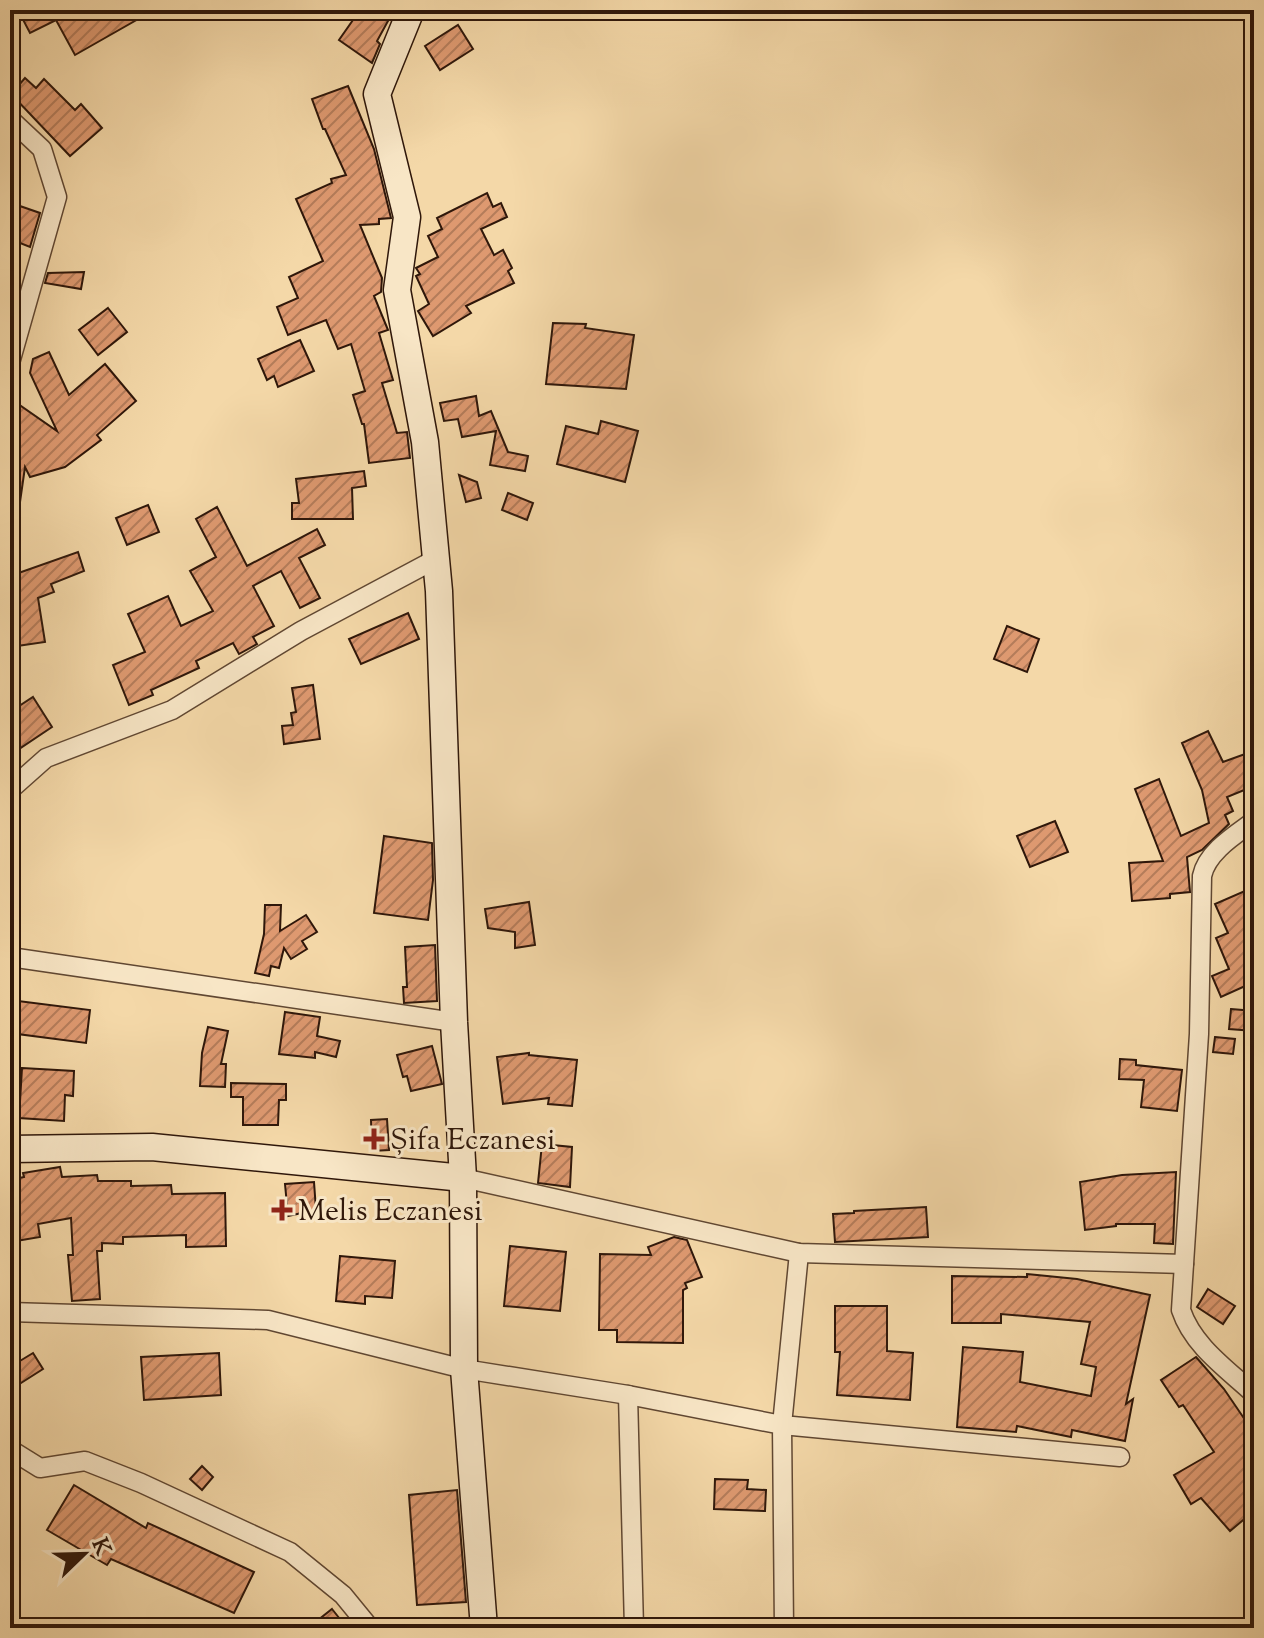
<svg xmlns="http://www.w3.org/2000/svg" width="1264" height="1638" font-family="'Sorts Mill Goudy',serif">
  <defs>
    <pattern id="building-hatch" width="6" height="6" patternUnits="userSpaceOnUse" patternTransform="scale(2)"><rect width="6" height="6" fill="#de9970"/><path d="M-1 1l2-2M0 6l6-6M5 7l2-2" fill="none" stroke="#b47c5a"/></pattern>
  </defs>
  <rect width="100%" height="100%" fill="#f4d8a8"/>
  <filter id="stains"><feTurbulence type="fractalNoise" baseFrequency=".0025" numOctaves="4"/><feColorMatrix values="0 0 0 0 .2 0 0 0 0 .09 0 0 0 0 .02 0 0 0 .5 -.17"/></filter>
  <radialGradient id="worn" r=".72"><stop offset=".6" stop-color="#630" stop-opacity="0"/><stop offset="1" stop-color="#630" stop-opacity=".3"/></radialGradient>
  <g fill="url(#building-hatch)" stroke="#2f170a" stroke-width="2">
    <path d="M18 10H154L75 55 56 20 30 33Z"/>
    <path d="M360 10H394L377 41 380 44 372 63 339 40Z"/>
    <path d="M458 25 473 49 440 70 425 46Z"/>
    <path d="M25 78 36 88 44 79 75 110 81 104 102 128 70 156 11 94Z"/>
    <path d="M348 86 374 149 391 218 379 219V224L360 225 382 278 381 292 374 296 388 330 379 333 393 380 382 383 397 433 407 432 410 458 369 463 364 424H362L353 395 365 391 351 344 338 349 326 320 288 335 277 307 298 298 289 277 323 261 296 199 332 183 331 179 346 175 325 129H323L312 99Z"/>
    <path d="M487 193 493 207 501 203 507 217 481 229 494 255 503 250 512 268 508 271 514 283 466 306 471 313 433 336 418 311 429 304 416 276 420 274 416 268 438 257 428 236 442 229 437 218Z"/>
    <path d="M17 205 40 213 30 247 10 239V226Z"/>
    <path d="M84 272 81 289 45 283 48 273Z"/>
    <path d="M108 308 127 332 98 355 79 330Z"/>
    <path d="M553 323 586 324 585 328 634 335 626 389 546 384Z"/>
    <path d="M300 340 314 371 278 387 274 376 267 380 258 359Z"/>
    <path d="M49 352 69 395 105 364 136 401 97 435 101 440 65 467 30 477 25 467 19 509 10 508V408L18 404 57 431 30 373 33 359Z"/>
    <path d="M476 396 479 416 491 411 508 452 528 456 525 471 490 465 496 431 462 437 458 419 444 421 440 403Z"/>
    <path d="M601 421 638 431 625 482 557 464 566 426 598 434Z"/>
    <path d="M364 471 366 486 352 488 353 519H292V503H299L296 479Z"/>
    <path d="M459 475 477 482 481 498 466 502Z"/>
    <path d="M508 493 533 503 527 520 502 510Z"/>
    <path d="M148 505 159 532 127 545 116 518Z"/>
    <path d="M217 507 247 566 317 529 325 545 299 558 320 598 300 608 281 571 253 586 274 626 253 637 257 644 239 654 233 643 196 661 199 668 151 690 153 695 129 705 113 665 145 652 128 614 168 596 181 626 213 611 190 571 216 557 196 519Z"/>
    <path d="M78 552 84 571 51 584 54 592 38 598 45 642 10 647V576Z"/>
    <path d="M408 613 419 639 361 664 349 639Z"/>
    <path d="M1007 626 1039 639 1027 672 994 659Z"/>
    <path d="M313 685 320 739 284 744 282 726 293 725 291 713 296 712 292 688Z"/>
    <path d="M33 697 52 727 19 749 10 735V712Z"/>
    <path d="M1208 731 1223 762 1245 754 1250 765 1254 763V786L1227 797 1233 811 1225 815 1229 824 1202 850 1187 857 1190 892 1170 894V898L1132 901 1129 863 1163 861 1135 789 1159 779 1181 836 1209 823 1202 790 1182 743Z"/>
    <path d="M1055 821 1068 852 1030 867 1017 836Z"/>
    <path d="M384 836 432 843 433 880 428 920 374 913Z"/>
    <path d="M1254 887V912L1248 915 1254 930V982L1221 997 1212 976 1229 969 1216 938 1228 933 1215 904Z"/>
    <path d="M529 902 535 945 515 948V932L488 928 485 909Z"/>
    <path d="M265 905H281L280 931 306 915 317 932 302 941 307 949 291 959 284 948 279 968 271 966 269 976 255 973 264 934Z"/>
    <path d="M435 945 437 1001 404 1003 403 987H407L405 947Z"/>
    <path d="M10 1000 90 1010 86 1043 10 1033Z"/>
    <path d="M1231 1009 1254 1011V1031L1229 1029Z"/>
    <path d="M285 1012 320 1017 317 1036 340 1041 336 1057 315 1052V1058L279 1054Z"/>
    <path d="M208 1027 228 1031 221 1064H226L225 1087 200 1086 202 1053Z"/>
    <path d="M1215 1037 1235 1039 1233 1054 1213 1052Z"/>
    <path d="M432 1046 442 1084 411 1091 407 1076 403 1077 397 1055Z"/>
    <path d="M529 1053V1055L577 1060 572 1106 548 1104 549 1098 503 1104 497 1057Z"/>
    <path d="M1120 1059 1136 1060V1065L1182 1070 1177 1111 1141 1107 1144 1080 1119 1079Z"/>
    <path d="M22 1068 74 1071 73 1096 65 1095 64 1121 19 1118Z"/>
    <path d="M231 1083 286 1084V1100H279L278 1125H243V1097H231Z"/>
    <path d="M387 1119 389 1150 372 1151 371 1120Z"/>
    <path d="M542 1144 572 1147 570 1187 538 1183Z"/>
    <path d="M60 1167 62 1177 97 1175 98 1181H131V1186L171 1185 172 1194 225 1193 226 1246 186 1247V1235L123 1237V1244L102 1243V1251H97L100 1299 72 1301 68 1255H73L71 1218 38 1224 40 1237 10 1242V1180L24 1177 23 1173Z"/>
    <path d="M1176 1172 1173 1244 1154 1243 1155 1224H1116V1226L1085 1230 1080 1182 1122 1175Z"/>
    <path d="M314 1182 316 1210 288 1216 285 1184Z"/>
    <path d="M926 1207 928 1237 835 1242 833 1214 854 1213V1211Z"/>
    <path d="M674 1237 687 1240 702 1277 685 1283 687 1288 683 1290V1343L617 1342V1330H599L600 1254 651 1255 648 1247Z"/>
    <path d="M510 1246 566 1252 560 1311 504 1306Z"/>
    <path d="M340 1256 395 1261 392 1298 365 1296V1304L336 1301Z"/>
    <path d="M1027 1274 1077 1279 1150 1295 1126 1404 1133 1399 1125 1441 1072 1430 1071 1437 1017 1426 1016 1432 957 1427 963 1347 1023 1352 1020 1382 1091 1396 1096 1367 1081 1364 1090 1322 1001 1314V1323H952V1276L1027 1277Z"/>
    <path d="M1208 1289 1235 1306 1223 1324 1197 1307Z"/>
    <path d="M835 1306H887V1351L913 1353 910 1400 837 1395 840 1352H835Z"/>
    <path d="M33 1353 43 1369 10 1390V1367Z"/>
    <path d="M219 1353 221 1395 144 1400 141 1357Z"/>
    <path d="M1196 1357 1224 1389 1254 1433V1511L1230 1531 1201 1498 1191 1504 1174 1475 1214 1452 1183 1405 1179 1407 1161 1380Z"/>
    <path d="M202 1466 213 1477 202 1490 190 1479Z"/>
    <path d="M715 1479 748 1480 747 1489 766 1490 765 1511 714 1509Z"/>
    <path d="M74 1485 146 1528 148 1523 254 1572 234 1613 111 1559 107 1565 47 1530Z"/>
    <path d="M457 1490 466 1602 417 1605 409 1495Z"/>
    <path d="M332 1609 347 1628H308Z"/>
  </g>
  <g fill="none" stroke-linecap="round" stroke-linejoin="round">
    <defs>
      <g id="street">
        <path d="M10 119 42 149 57 197 10 363"/>
        <path d="M10 790 46 758 172 710 301 631 436 559"/>
        <path d="M1254 821C1235 835 1207 852 1202 876L1199 1034 1181 1310C1193 1346 1227 1369 1254 1394"/>
        <path d="M10 957 454 1022"/>
        <path d="M463 1178 799 1253 1184 1264"/>
        <path d="M799 1253 782 1425 1120 1457"/>
        <path d="M10 1312 268 1320 464 1369 628 1395 782 1425 784 1628"/>
        <path d="M628 1395 634 1628"/>
        <path d="M10 1446 11 1450 40 1468 85 1461 141 1483 290 1552 343 1595 370 1628"/>
      </g>
      <g id="secondary">
        <path d="M411 10 377 94 407 217 397 290 425 442 439 591 454 1022 463 1178 464 1369 484 1628"/>
        <path d="M10 1149 152 1147 463 1178"/>
      </g>
    </defs>
    <use href="#street" stroke="#604732" stroke-width="21"/>
    <use href="#secondary" stroke="#2f170a" stroke-width="29"/>
    <use href="#street" stroke="#f8e6c6" stroke-width="18"/>
    <use href="#secondary" stroke="#f8e6c6" stroke-width="26"/>
  </g>
  <g fill="#8f2418" stroke="#f8e6c6" stroke-width="3">
    <path d="M370 1127h8v8h8v8h-8v8h-8v-8h-8v-8h8z"/>
    <path d="M278 1198h8v8h8v8h-8v8h-8v-8h-8v-8h8z"/>
  </g>
  <g text-anchor="middle" stroke-width="6" stroke-linejoin="round" paint-order="stroke">
    <g font-size="30" fill="#2f170a" stroke="#f8e6c6" text-anchor="start">
      <text x="390" y="1149">Şifa Eczanesi</text>
      <text x="298" y="1220">Melis Eczanesi</text>
    </g>
  </g>
  <rect width="1264" height="1638" fill="none" stroke="#f4d8a8" stroke-width="40"/>
  <rect x="12" y="12" width="1240" height="1614" fill="none" stroke="#2f170a" stroke-width="4"/>
  <rect x="20" y="20" width="1224" height="1598" fill="none" stroke="#2f170a" stroke-width="2"/>
  <g transform="translate(84 1554) rotate(67)" stroke="#f8e6c6" stroke-width="6" paint-order="stroke">
  <path d="M0-6L14 30L0 20L-14 30Z" fill="#2f170a"/>
  <text y="-12" font-size="22" font-weight="bold" text-anchor="middle" fill="#2f170a">K</text>
  </g>
  <rect width="100%" height="100%" filter="url(#stains)"/>
  <rect width="100%" height="100%" fill="url(#worn)"/>
</svg>
